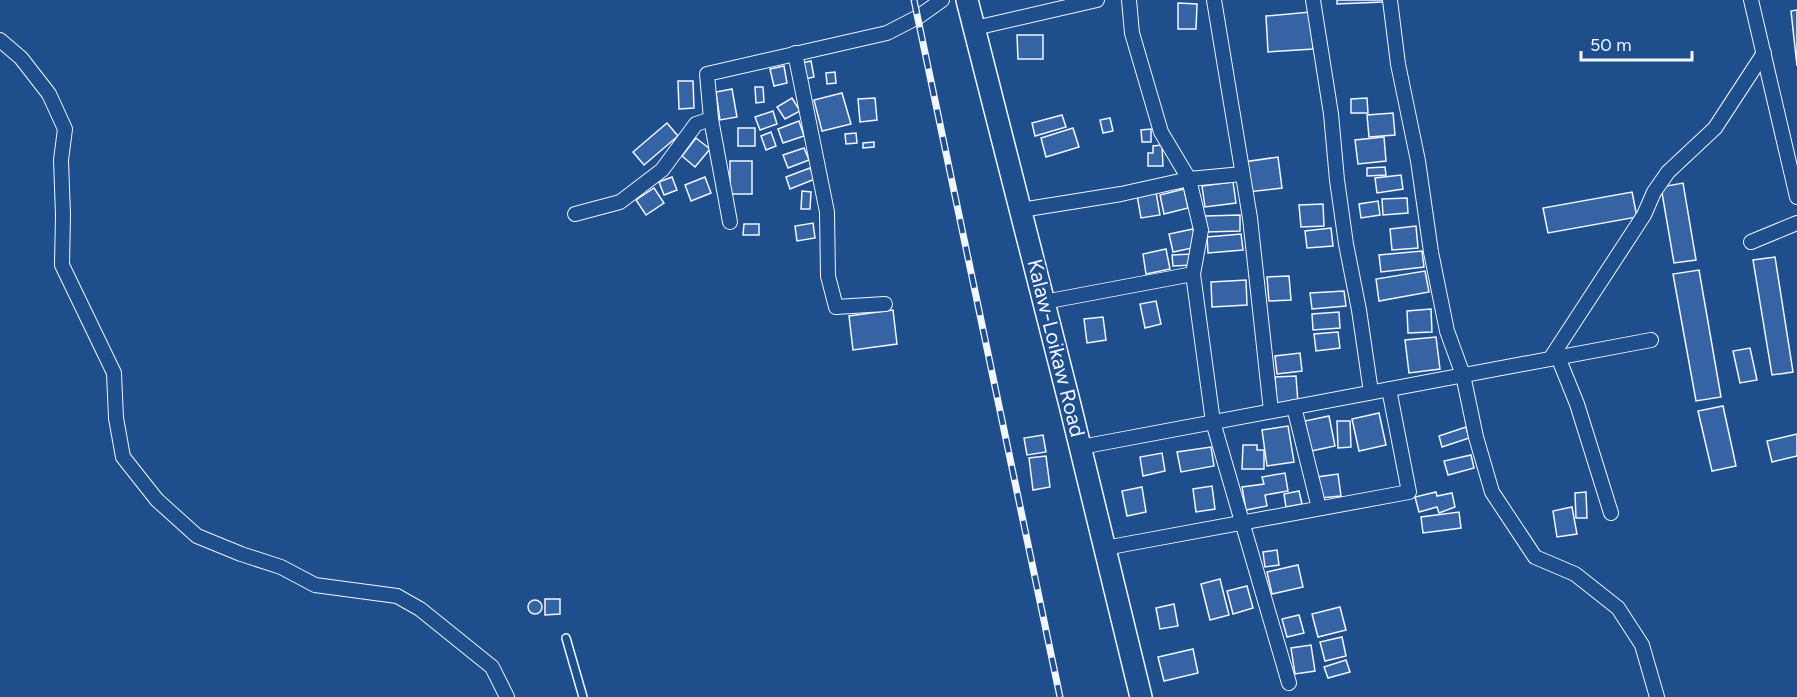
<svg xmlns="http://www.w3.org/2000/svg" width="1797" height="697" font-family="Figtree,sans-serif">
  <rect width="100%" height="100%" fill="#1f4e8c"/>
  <g fill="#3563a3" stroke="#f2f6ff" stroke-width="1.5">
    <path d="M1337 0H1383V2L1337 4Z"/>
    <path d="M1178 3 1197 4 1196 29H1178Z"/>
    <path d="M1797 10V66L1791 11Z"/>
    <path d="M1310 12 1313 49 1268 52 1266 16Z"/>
    <path d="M1017 35H1043V59H1018Z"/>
    <path d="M811 61 814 77 805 79 802 63Z"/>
    <path d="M784 66 787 83 774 86 770 69Z"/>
    <path d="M835 72 836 83 827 84 826 73Z"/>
    <path d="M678 81H693L694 108 679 109Z"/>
    <path d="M755 87H763L764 102 756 103Z"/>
    <path d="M732 89 737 117 720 120 716 92Z"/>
    <path d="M842 93 851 124 822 131 814 100Z"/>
    <path d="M792 98 800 111 785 119 777 107Z"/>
    <path d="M875 98 877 120 860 122 858 99Z"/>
    <path d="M1367 98 1368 113H1351V99Z"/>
    <path d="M773 111 777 124 760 130 755 117Z"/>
    <path d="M1393 113 1395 135 1369 137 1367 115Z"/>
    <path d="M1062 115 1066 127 1035 136 1032 123Z"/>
    <path d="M1110 118 1113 131 1103 133 1100 120Z"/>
    <path d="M799 121 804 136 783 143 778 129Z"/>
    <path d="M667 123 678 136 644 165 633 152Z"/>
    <rect x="738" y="128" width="17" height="18"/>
    <path d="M1073 128 1079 147 1046 157 1041 138Z"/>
    <path d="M1151 129V142H1142L1141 130Z"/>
    <path d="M771 132 776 146 766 150 761 136Z"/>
    <path d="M856 133 857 143 846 144 845 134Z"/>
    <path d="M1384 137 1386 161 1358 164 1355 140Z"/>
    <path d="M696 138 710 149 695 167 682 156Z"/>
    <path d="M874 142V147L863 148V143Z"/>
    <path d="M1162 145 1163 166H1148V153H1153V146Z"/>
    <path d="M804 148 809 160 788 168 783 155Z"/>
    <path d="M1278 157 1282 188 1248 192 1244 162Z"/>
    <rect x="730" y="161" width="22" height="33"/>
    <path d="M1385 167 1386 175 1367 176V168Z"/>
    <path d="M810 168 815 179 790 189 786 177Z"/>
    <path d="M1401 175 1403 189 1377 193 1375 178Z"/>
    <path d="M672 177 677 190 664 195 659 182Z"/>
    <path d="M705 177 711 193 691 201 685 185Z"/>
    <path d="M1233 182 1236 203 1205 207 1202 186Z"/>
    <path d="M1683 183 1696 260 1674 263 1661 187Z"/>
    <path d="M654 188 664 203 646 215 636 200Z"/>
    <path d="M1184 189 1188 208 1164 214 1160 195Z"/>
    <path d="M802 191 811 192 810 209H801Z"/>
    <path d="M1156 192 1160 215 1141 218 1137 195Z"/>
    <path d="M1632 192 1637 217 1548 233 1543 208Z"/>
    <path d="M1407 198 1408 213 1383 215 1382 199Z"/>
    <path d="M1378 201 1380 215 1361 218 1359 204Z"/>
    <path d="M1323 204 1324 226 1301 227 1299 205Z"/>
    <path d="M1240 215V231L1206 232 1205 216Z"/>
    <path d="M813 223 815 238 797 241 795 226Z"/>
    <path d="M744 224H759V235H743Z"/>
    <path d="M1416 226 1418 248 1392 250 1390 229Z"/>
    <path d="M1331 228 1333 246 1307 248 1305 231Z"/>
    <path d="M1193 229 1197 247 1173 252 1169 234Z"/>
    <path d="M1241 234 1243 250 1208 253 1207 237Z"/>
    <path d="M1166 249 1170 269 1146 274 1143 254Z"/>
    <path d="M1422 251 1424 267 1381 272 1379 255Z"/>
    <path d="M1192 254V265L1173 266 1172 255Z"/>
    <path d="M1775 257 1793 372 1772 375 1753 260Z"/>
    <path d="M1699 270 1721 397 1696 401 1673 274Z"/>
    <path d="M1425 271 1429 292 1379 301 1376 279Z"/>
    <path d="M1289 276 1291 300 1269 301 1267 277Z"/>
    <path d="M1246 280 1247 305 1212 307 1211 282Z"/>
    <path d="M1344 291 1346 306 1312 309 1310 293Z"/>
    <path d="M1156 301 1161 324 1145 328 1140 304Z"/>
    <path d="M1431 309 1432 332 1408 333 1407 311Z"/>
    <path d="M893 310 897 344 853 350 849 316Z"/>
    <path d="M1339 312 1340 328 1313 330 1312 314Z"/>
    <path d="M1103 317 1106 340 1087 343 1084 319Z"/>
    <path d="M1338 332 1340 348 1316 351 1314 334Z"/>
    <path d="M1436 337 1440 369 1409 373 1405 340Z"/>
    <path d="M1750 348 1757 380 1740 383 1733 351Z"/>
    <path d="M1300 353 1302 371 1277 374 1275 356Z"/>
    <path d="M1296 376 1298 403 1277 404 1275 377Z"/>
    <path d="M1723 406 1736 466 1712 471 1698 411Z"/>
    <path d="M1379 413 1386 445 1359 451 1352 419Z"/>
    <path d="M1329 416 1335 446 1311 451 1305 421Z"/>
    <path d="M1337 421H1350L1351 447 1338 448Z"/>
    <path d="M1288 426 1294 462 1267 466 1262 430Z"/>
    <path d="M1466 427 1469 438 1442 447 1439 436Z"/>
    <path d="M1797 434V456L1772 462 1767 441Z"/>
    <path d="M1043 435 1046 452 1027 455 1024 438Z"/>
    <path d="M1243 445H1257V450H1264V469H1242Z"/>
    <path d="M1211 447 1214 466 1181 472 1177 452Z"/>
    <path d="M1162 453 1165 471 1143 476 1140 457Z"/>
    <path d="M1471 455 1474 468 1448 475 1444 461Z"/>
    <path d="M1046 456 1050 487 1033 490 1029 458Z"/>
    <path d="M1285 473 1288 491 1265 495 1267 506 1246 510 1242 487 1264 484 1262 477Z"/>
    <path d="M1338 474 1341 496 1320 498 1317 477Z"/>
    <path d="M1212 486 1215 509 1196 512 1193 489Z"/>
    <path d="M1142 487 1146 512 1127 516 1122 491Z"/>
    <path d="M1299 491 1302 504 1286 507 1284 494Z"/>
    <path d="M1436 492 1437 496 1452 493 1455 507 1439 513 1437 507 1419 512 1415 497Z"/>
    <path d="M1586 492 1587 518H1576L1575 493Z"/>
    <path d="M1572 507 1577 534 1557 537 1553 511Z"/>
    <path d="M1459 512 1461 528 1423 533 1421 517Z"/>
    <path d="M1277 550 1279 565 1265 567 1263 552Z"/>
    <path d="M1298 565 1303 587 1272 594 1267 572Z"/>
    <path d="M1220 579 1229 615 1210 620 1201 584Z"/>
    <path d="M1247 586 1253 608 1233 614 1227 591Z"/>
    <path d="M545 599H560V614L545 615Z"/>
    <circle cx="535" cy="607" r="7"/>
    <path d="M1174 604 1178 626 1160 629 1156 608Z"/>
    <path d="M1340 607 1346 630 1318 637 1312 614Z"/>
    <path d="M1299 615 1304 633 1287 637 1282 619Z"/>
    <path d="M1342 637 1346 656 1325 661 1320 642Z"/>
    <path d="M1311 645 1315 671 1295 674 1291 648Z"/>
    <path d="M1193 649 1198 673 1164 681 1158 657Z"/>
    <path d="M1346 660 1350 672 1328 678 1324 667Z"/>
  </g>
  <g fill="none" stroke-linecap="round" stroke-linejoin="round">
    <defs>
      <path id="service" d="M566 638 583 697"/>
      <g id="minor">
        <path d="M1129 0 1132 33 1161 132 1189 179 1201 230 1193 274 1213 422 1289 683"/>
        <path d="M1214 0 1250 218 1271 411"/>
        <path d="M1313 0 1331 114 1337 180 1346 244 1359 310 1371 392"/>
        <path d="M1390 0 1398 64 1418 161 1431 252 1447 331 1463 375 1476 437 1492 492 1535 557 1575 574 1618 608 1642 645 1657 697"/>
        <path d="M1751 0 1797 197"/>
        <path d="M975 28 1097 0"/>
        <path d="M0 40 21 58 49 94 65 129 61 160 63 215 62 265 114 373 116 418 123 457 157 500 197 536 241 554 281 567 315 585 397 596 420 609 492 667 507 697"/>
        <path d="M795 53 827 212 828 276 836 307 885 304"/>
        <path d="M1021 210 1121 194 1189 179 1242 174"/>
        <path d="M575 214 620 202 662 170 696 124 711 119"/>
        <path d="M730 222 711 119 707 74 887 33 918 17 942 0"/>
        <path d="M1751 242 1797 223"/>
        <path d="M1044 302 1193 274"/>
        <path d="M1558 357 1577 404 1611 513"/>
        <path d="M1550 359 1644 215 1654 192 1668 172 1715 128 1764 53"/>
        <path d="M1294 407 1319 508"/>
        <path d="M1081 447 1651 340"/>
        <path d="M1105 548 1409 492 1389 389"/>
      </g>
      <path id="primary" d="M967 0 1070 405 1141 697"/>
    </defs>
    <use href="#service" stroke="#f2f6ff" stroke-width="10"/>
    <use href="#minor" stroke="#f2f6ff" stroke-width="16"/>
    <use href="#primary" stroke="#f2f6ff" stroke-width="24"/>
    <use href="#service" stroke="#1f4e8c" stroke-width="7"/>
    <use href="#minor" stroke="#1f4e8c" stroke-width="14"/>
    <use href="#primary" stroke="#1f4e8c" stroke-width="21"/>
    <defs>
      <path id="rail" d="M914 0 1060 697"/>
    </defs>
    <use href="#rail" stroke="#f2f6ff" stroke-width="7"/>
    <use href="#rail" stroke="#1f4e8c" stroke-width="4.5" stroke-dasharray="14" stroke-linecap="butt"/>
  </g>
  <g text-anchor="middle" stroke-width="4.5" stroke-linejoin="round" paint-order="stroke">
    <g font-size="21" fill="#f2f6ff" stroke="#1f4e8c">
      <text transform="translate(1056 348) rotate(76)" y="7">Kalaw-Loikaw Road</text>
    </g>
  </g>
  <path d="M1581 51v9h111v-9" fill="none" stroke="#f2f6ff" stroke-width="3"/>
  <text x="1590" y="51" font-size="18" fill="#f2f6ff" stroke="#1f4e8c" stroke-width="4.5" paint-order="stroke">50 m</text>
</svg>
